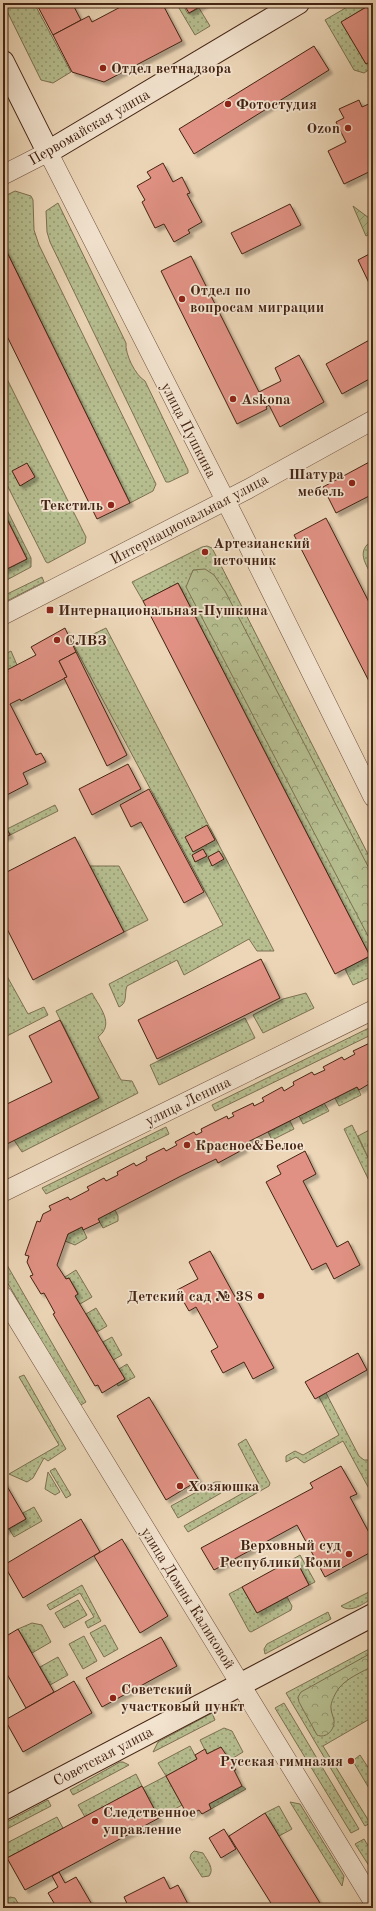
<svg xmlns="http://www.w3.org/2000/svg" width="376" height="1911" font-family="'Old Standard TT',serif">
  <defs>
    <pattern id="grass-dots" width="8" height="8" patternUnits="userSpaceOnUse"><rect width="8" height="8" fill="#b6be90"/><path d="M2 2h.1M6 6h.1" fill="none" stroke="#969a74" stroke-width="1.8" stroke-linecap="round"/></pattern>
    <pattern id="forest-crowns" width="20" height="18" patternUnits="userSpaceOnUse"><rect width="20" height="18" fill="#b6be90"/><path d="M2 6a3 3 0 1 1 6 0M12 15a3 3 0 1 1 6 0" fill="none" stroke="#969a74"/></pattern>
    <pattern id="park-tufts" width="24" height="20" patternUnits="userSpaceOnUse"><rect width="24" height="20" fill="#b6be90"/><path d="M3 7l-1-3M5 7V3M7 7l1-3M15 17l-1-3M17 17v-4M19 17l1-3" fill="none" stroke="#969a74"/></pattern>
    <pattern id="garden-furrows" width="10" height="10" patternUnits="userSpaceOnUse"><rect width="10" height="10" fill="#b6be90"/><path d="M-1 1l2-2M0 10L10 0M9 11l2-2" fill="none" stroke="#969a74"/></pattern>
    <filter id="shadow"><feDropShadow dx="3.5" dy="3.5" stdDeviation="1" flood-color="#0004"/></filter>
  </defs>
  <rect width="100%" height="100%" fill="#ecd6b7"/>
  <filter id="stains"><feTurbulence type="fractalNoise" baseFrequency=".005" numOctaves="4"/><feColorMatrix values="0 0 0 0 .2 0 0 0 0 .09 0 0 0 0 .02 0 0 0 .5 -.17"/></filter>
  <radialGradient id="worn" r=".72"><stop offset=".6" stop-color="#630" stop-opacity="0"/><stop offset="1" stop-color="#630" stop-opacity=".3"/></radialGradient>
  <g fill="url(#grass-dots)" stroke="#7d7152">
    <path d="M3 3H34L71 72 53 83 41 80Z"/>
    <path d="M176 3H182L188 14 199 8 210 26 195 35Z"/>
    <path d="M354 3H368L369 5 342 22 366 64 373 60V67L364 73 354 70 325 20Z"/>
    <path d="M15 191 31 196 33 200 34 230 39 245 156 484 153 491 130 503 3 244V197Z"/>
    <path d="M58 203 126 343C125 354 135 375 145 381L188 470V473L169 482H166L50 242 47 232 46 211Z"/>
    <path d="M3 371 86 537 85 543 48 563 46 562 3 477Z"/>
    <path d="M3 502 31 558V567L3 582V571L27 559 3 511Z"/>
    <path d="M373 540V578C366 564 355 551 373 540Z"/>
    <path d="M207 546 212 548 373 864V976L353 985 345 969 370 956 178 583 143 601 132 582 202 547Z"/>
    <path d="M42 577 44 582 3 603V596Z"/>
    <path d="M106 628 274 951H257L249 939 184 975 177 960 127 986C124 994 128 1003 119 1007L109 984 223 925 73 644Z"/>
    <path d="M11 651 17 665 3 675V655Z"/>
    <path d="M55 805 58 811 10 835 7 829Z"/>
    <path d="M90 866H119L148 920 124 932Z"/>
    <path d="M3 969 28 1014 44 1007 48 1015 3 1038Z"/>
    <path d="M92 993C100 1008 115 1024 98 1037L121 1080 132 1081 138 1093 22 1152 14 1140 99 1098 56 1011Z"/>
    <path d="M306 993 314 1008 263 1033 253 1015 283 999Z"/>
    <path d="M245 1018 255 1038 159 1085 150 1065Z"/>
    <path d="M373 1026V1034L215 1111 212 1105Z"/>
    <path d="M357 1087 361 1095 339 1106 335 1098Z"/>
    <path d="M324 1103 329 1111 303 1124 299 1116Z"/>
    <path d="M290 1121 294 1129 272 1140 268 1132Z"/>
    <path d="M352 1125 373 1168V1189L344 1129Z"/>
    <path d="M166 1127 169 1134 46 1194 42 1188Z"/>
    <path d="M115 1210 118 1216V1221L103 1228 98 1219Z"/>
    <path d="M82 1227 87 1238 75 1245 65 1241 68 1234Z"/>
    <path d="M7 1265 86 1402 79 1406 3 1275V1267Z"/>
    <path d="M76 1270 92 1297 80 1304 75 1296 78 1293 69 1278 66 1279 65 1277Z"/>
    <path d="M96 1308 107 1326 97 1332 86 1314Z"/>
    <path d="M112 1337 122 1355 113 1360 103 1342Z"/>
    <path d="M127 1364 135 1377 118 1386 117 1384 125 1379 119 1369Z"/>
    <path d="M24 1375 66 1449 48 1461 44 1458 33 1478 27 1482 9 1474 59 1445 19 1377Z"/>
    <path d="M326 1393 359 1456 364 1460H373V1496L343 1441 304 1463 296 1457 286 1462V1456L295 1451 303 1455 339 1435 319 1397Z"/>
    <path d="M246 1439 270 1483 269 1486 188 1532 184 1526 259 1484 238 1444Z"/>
    <path d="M55 1468 71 1495 66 1498 50 1471Z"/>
    <path d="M215 1482H221L222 1485 221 1493 178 1518 171 1506Z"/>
    <path d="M34 1507 42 1521 14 1537 9 1529 26 1519 23 1513Z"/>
    <path d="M300 1555 314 1580 315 1582 309 1585 295 1558Z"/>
    <path d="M82 1585 101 1621 88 1628 85 1622 94 1617 80 1593 50 1610 47 1605Z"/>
    <path d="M242 1587 257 1613 287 1597 292 1606 291 1610 251 1632 249 1631 229 1594Z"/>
    <path d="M373 1590V1598C364 1603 351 1614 341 1606Z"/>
    <path d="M78 1600 87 1615 64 1628 55 1613Z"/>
    <path d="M328 1612 331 1619 265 1654 264 1649 267 1644Z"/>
    <path d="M32 1623 42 1625 51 1642 32 1653 18 1629Z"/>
    <path d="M105 1625 118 1649 104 1657 90 1633Z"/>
    <path d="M84 1636 97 1661 83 1669 69 1644Z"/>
    <path d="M373 1647V1717L323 1746 370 1823 365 1826 286 1693Z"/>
    <path d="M58 1657 68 1675 50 1685 40 1667Z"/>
    <path d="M284 1703 359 1829 351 1833 275 1708Z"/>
    <path d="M212 1713 215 1720 153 1752 158 1742Z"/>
    <path d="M224 1728 232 1731 243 1752 228 1761 221 1747 207 1754 200 1740Z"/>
    <path d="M190 1746 197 1759 166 1776 182 1805 159 1818 143 1788 166 1776 158 1763Z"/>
    <path d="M360 1755 373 1775V1795L354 1763 355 1759Z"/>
    <path d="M120 1762H123L129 1765 73 1795 70 1790Z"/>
    <path d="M136 1774 142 1786 85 1817 78 1805Z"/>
    <path d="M242 1786 246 1789 211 1809 209 1804Z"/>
    <path d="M48 1800 51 1806 3 1831V1824Z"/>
    <path d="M290 1802 300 1804 344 1876 342 1886Z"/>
    <path d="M279 1806 292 1829 279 1836 265 1813Z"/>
    <path d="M57 1817 63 1828 7 1858 3 1850V1845Z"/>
    <path d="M364 1839 373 1854V1872L355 1844Z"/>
    <path d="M194 1851 203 1853C207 1860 215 1869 209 1876L202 1877 190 1858 191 1854Z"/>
    <path d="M10 1897 15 1898 21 1908H10L6 1899Z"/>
  </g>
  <g fill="url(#forest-crowns)" stroke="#7d7152">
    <path d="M205 569 214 575 225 591 373 876V939L368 936 186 587 193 570Z"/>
    <path d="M373 1652V1666C362 1672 347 1678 339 1688 336 1692 330 1703 331 1708 331 1712 333 1716 334 1720 335 1730 326 1739 317 1735L299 1702 298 1697 301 1692Z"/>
  </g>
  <g fill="url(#park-tufts)" stroke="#7d7152">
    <path d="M373 1128V1168L358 1136Z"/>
    <path d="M48 1472 60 1492 55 1495 45 1489Z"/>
  </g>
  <path fill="url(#garden-furrows)" stroke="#7d7152" d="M353 206 373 221V232L366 236Z"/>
  <g fill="#e09183" stroke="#442414" filter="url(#shadow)">
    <path d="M36 3H72L81 20 53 35Z"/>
    <path d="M128 3H162L182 41 104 82 72 72 53 35 89 16 92 22Z"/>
    <path d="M183 3H206L189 13Z"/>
    <path d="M373 3V60L366 64 341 22Z"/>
    <path d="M314 46 329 70 194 154 179 129Z"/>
    <path d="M359 100 362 107 373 102V170L344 184 328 151 346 142 336 122 344 118 339 109Z"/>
    <path d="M163 163 173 182 182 177 190 193 187 194 202 222 188 230 190 233 174 242 164 224 155 228 142 202 145 200 137 186 151 178 147 172Z"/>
    <path d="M290 204 301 225 242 254 231 233Z"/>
    <path d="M3 244 130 503 97 519 3 328Z"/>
    <path d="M373 252V284L370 285 358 260Z"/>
    <path d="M191 256 259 392 281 381 275 368 299 355 324 402 280 427 269 405 266 407 267 409 237 424 161 271Z"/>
    <path d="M373 338V377L342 394 326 364Z"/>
    <path d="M373 460V494L336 513 323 487Z"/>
    <path d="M27 463 35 477 20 486 12 471Z"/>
    <path d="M3 511 27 559 3 571Z"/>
    <path d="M326 518 373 610V689L294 535Z"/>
    <path d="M178 583 370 956 335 974 143 601Z"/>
    <path d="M65 628 76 652 59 661 67 677 21 701 20 699 10 704 36 755 41 753 46 762 23 773 28 784 3 797V675L8 672 7 670 36 655 31 647Z"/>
    <path d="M76 652 127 755 107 766 64 678 67 677 59 661Z"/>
    <path d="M128 764 141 789 92 815 79 789Z"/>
    <path d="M149 789 204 892 184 903 141 822 131 827 120 805Z"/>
    <path d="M207 825 215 840 193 852 185 837Z"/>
    <path d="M7 829 10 835 3 838V831Z"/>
    <path d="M75 837 124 932 33 980 3 921V874Z"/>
    <path d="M203 849 207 856 195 862 192 855Z"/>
    <path d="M219 851 224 859 212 866 208 857Z"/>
    <path d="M261 959 280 998 157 1059 138 1020Z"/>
    <path d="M60 1020 99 1098 3 1146V1106L52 1082 29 1036Z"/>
    <path d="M372 1042 373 1079 368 1081 369 1084 359 1090 357 1087 242 1145 244 1149 218 1163 216 1159 181 1176 98 1219 100 1222 83 1230 82 1227 68 1234 57 1265 66 1279 69 1278 78 1294 75 1296 125 1379 102 1393 98 1385 95 1386 53 1314 55 1313 44 1293 41 1294 30 1276 33 1275 27 1262 29 1256 25 1255 37 1221 40 1222 43 1214 51 1210 49 1206 68 1197 70 1200 89 1190 87 1187 104 1178 106 1181 118 1175 117 1172 134 1163 136 1166 147 1160 146 1157 164 1148 166 1151 177 1145 175 1142 194 1132 196 1135 202 1132 201 1129 227 1116 228 1119 234 1116 232 1113 253 1103 254 1106 264 1101 262 1098 282 1087 284 1091 294 1085 293 1082 312 1072 314 1075 325 1070 323 1067 342 1057 344 1060 355 1054 353 1051Z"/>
    <path d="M305 1151 316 1174 303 1181 337 1247 348 1241 360 1265 334 1279 326 1263 312 1270 266 1182 281 1174 277 1166Z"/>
    <path d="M210 1251 274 1368 253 1379 244 1362 223 1373 211 1351 218 1347 196 1307 189 1311 177 1290 198 1279 189 1262Z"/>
    <path d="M358 1353 367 1370 315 1399 305 1382Z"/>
    <path d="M149 1397 199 1480 166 1500 117 1416Z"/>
    <path d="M341 1466 357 1494 350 1497 373 1540V1551L325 1577 297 1525 214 1570 201 1548 313 1488 310 1483Z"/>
    <path d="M4 1481 26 1519 3 1532V1481Z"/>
    <path d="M81 1519 100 1552 23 1598 4 1565Z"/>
    <path d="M122 1539 168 1616 140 1633 94 1556Z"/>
    <path d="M295 1558 309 1585 257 1613 242 1587Z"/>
    <path d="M18 1629 54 1692 26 1708 3 1667V1638Z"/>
    <path d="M161 1637 177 1666 102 1707 86 1678Z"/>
    <path d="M74 1681 92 1713 23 1752 5 1720Z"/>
    <path d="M221 1747 236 1770H234L242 1786 209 1804 211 1809 202 1814 199 1810 188 1816 166 1776 197 1759 195 1755 205 1749 207 1754Z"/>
    <path d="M142 1786 159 1818 25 1890 7 1858Z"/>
    <path d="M265 1813 279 1836 323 1908H274L229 1836Z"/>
    <path d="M224 1829 236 1849 221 1858 209 1838Z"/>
    <path d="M59 1872 65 1883 76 1877 94 1908H57L48 1893 58 1887 52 1876Z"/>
    <path d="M164 1877 170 1889 178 1885 190 1908H129L124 1897Z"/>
  </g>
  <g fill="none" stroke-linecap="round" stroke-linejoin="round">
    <defs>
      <g id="tertiary">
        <path d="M3 175 48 152 238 525 373 797"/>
        <path d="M3 615 248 489 373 420"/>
        <path d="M3 1192 373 1010"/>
        <path d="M3 1296 373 1901"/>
      </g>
      <g id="secondary">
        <path d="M3 62 48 152 298 3"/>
        <path d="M3 1809 373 1615"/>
      </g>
    </defs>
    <use href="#tertiary" stroke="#6e503d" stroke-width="20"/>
    <use href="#secondary" stroke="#442414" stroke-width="24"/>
    <use href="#tertiary" stroke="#f3e4d0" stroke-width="19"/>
    <use href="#secondary" stroke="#f3e4d0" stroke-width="22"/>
  </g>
  <g fill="#8f2418" stroke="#f3e4d0" stroke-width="1.5">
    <circle cx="103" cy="68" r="4"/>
    <circle cx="228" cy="104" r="4"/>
    <circle cx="348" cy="128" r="4"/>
    <circle cx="182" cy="299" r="4"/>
    <circle cx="233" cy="399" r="4"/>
    <circle cx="352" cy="483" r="4"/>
    <circle cx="111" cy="505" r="4"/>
    <circle cx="205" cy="552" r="4"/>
    <rect x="46" y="606" width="8" height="8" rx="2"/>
    <circle cx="57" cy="640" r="4"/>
    <circle cx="187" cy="1145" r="4"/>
    <circle cx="261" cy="1296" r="4"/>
    <circle cx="180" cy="1486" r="4"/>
    <circle cx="349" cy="1554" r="4"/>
    <circle cx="113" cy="1698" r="4"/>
    <circle cx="351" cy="1761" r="4"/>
    <circle cx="95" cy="1821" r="4"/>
  </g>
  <g text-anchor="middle" stroke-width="3.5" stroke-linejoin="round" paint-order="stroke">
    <g font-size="15" font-weight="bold" fill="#442414" stroke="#f3e4d0" text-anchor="start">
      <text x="111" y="73">Отдел ветнадзора</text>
      <text x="236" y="109">Фотостудия</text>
      <text x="340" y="133" text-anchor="end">Ozon</text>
      <text x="190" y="295">Отдел по<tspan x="190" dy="17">вопросам миграции</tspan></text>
      <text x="241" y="404">Askona</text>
      <text x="344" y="479" text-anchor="end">Шатура<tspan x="344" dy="17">мебель</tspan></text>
      <text x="103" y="510" text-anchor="end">Текстиль</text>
      <text x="213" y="548">Артезианский<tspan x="213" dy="17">источник</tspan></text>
      <text x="58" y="615">Интернациональная-Пушкина</text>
      <text x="65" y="645">СЛВЗ</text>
      <text x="195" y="1150">Красное&amp;Белое</text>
      <text x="253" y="1301" text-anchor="end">Детский сад № 38</text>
      <text x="188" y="1491">Хозяюшка</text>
      <text x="341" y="1550" text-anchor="end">Верховный суд<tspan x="341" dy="17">Республики Коми</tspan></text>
      <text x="121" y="1694">Советский<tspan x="121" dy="17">участковый пункт</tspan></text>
      <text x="343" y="1766" text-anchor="end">Русская гимназия</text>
      <text x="103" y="1817">Следственное<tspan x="103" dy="17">управление</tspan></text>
    </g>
    <g font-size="15" fill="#442414" stroke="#f3e4d0">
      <text transform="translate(89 127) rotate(-30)" y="5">Первомайская улица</text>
      <text transform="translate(189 430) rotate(63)" y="5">улица Пушкина</text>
      <text transform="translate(189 519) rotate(-28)" y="5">Интернациональная улица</text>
      <text transform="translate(188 1101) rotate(-26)" y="5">улица Ленина</text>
      <text transform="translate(188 1598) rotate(58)" y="5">улица Домны Каликовой</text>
      <text transform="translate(103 1756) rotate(-28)" y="5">Советская улица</text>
    </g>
  </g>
  <rect width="376" height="1911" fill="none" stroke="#ecd6b7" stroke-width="16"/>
  <rect x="4" y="4" width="368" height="1903" fill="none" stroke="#442414" stroke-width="2"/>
  <rect x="8" y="8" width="360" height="1895" fill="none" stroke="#442414"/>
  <rect width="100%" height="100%" filter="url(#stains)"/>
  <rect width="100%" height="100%" fill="url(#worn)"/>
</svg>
